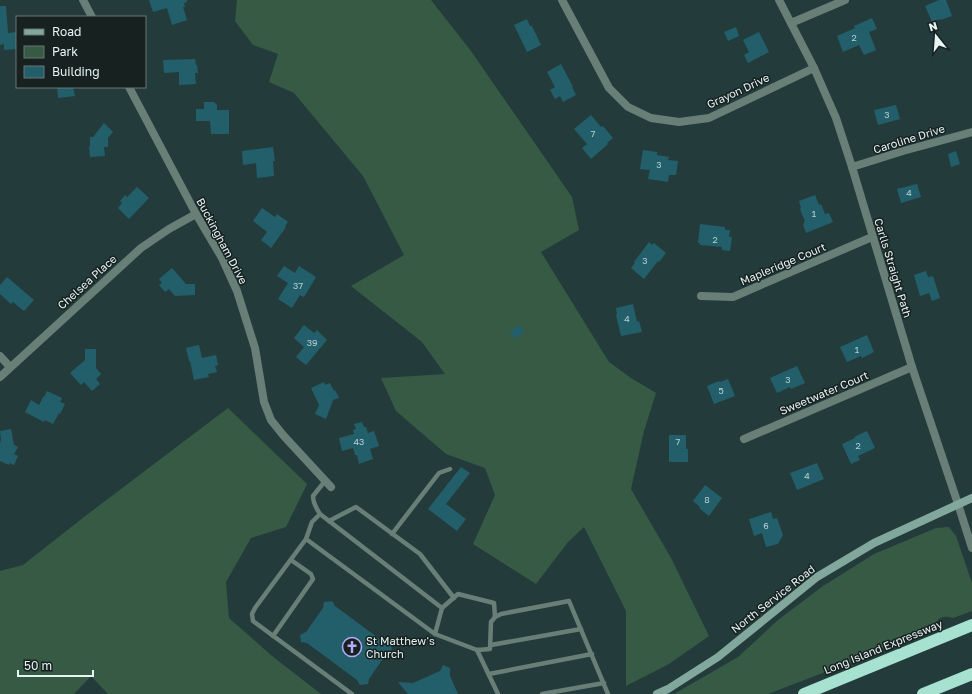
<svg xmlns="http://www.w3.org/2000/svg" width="972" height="694" font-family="'Golos Text',sans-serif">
  <rect width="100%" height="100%" fill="#233c3b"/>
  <g fill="#375a45">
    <path d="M237 0H431L471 51 572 197 579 230 541 252 609 362 631 378 656 393 644 431 631 489 671 558 709 636 669 664 626 686V611L584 527 568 542 536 584 473 544 495 495 485 468 446 454 396 411 381 378 445 374 422 342 351 286 404 255 363 176 294 93 269 82 278 54 253 45 235 21Z"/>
    <path d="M228 408 307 484 286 527 251 538 226 582 229 618 272 656 321 694H108L91 676 74 694H0V571L23 565 84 517Z"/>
    <path d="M949 527 956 536 972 583V611L953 618C940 614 939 620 930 627L846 664 768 694H674L738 657 778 620 823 586 874 554 936 528Z"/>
  </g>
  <g fill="#235f6b">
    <path d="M149 0H187V2L184 3 185 7H183L187 20 172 25 167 8 153 12Z"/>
    <path d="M939 0H946L952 16 941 20 940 19 932 22 925 6Z"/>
    <path d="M0 6H6L8 33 17 32V49L4 50V44L0 45Z"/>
    <path d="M872 18 877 29 869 32 876 50 864 55 859 45 843 52 837 36 855 28 854 26Z"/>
    <path d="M527 19 530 26H532L541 45 527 52 514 25Z"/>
    <path d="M736 27 739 36 728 41 724 32Z"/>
    <path d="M759 32 769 52 748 63 744 55 749 52 743 40Z"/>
    <path d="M195 59 196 65H197L198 73H195L196 84 179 85V72L164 73 163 60Z"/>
    <path d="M561 64 573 87H572L576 95 563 102 560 96 555 99 550 90 555 87 547 72Z"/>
    <path d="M57 87H73L75 96 58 98Z"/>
    <path d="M204 102H214L217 105V110H229V134H211L210 121H196V109H204Z"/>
    <path d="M896 105 900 119 878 125 874 110Z"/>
    <path d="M591 115 601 127 603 126 613 138 607 143 608 144 591 159 582 148 587 144 574 129Z"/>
    <path d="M104 123 113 132 108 138V147H104L105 156 90 157 89 147 90 146V137H93Z"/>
    <path d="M273 147 275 161H273L274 176 257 178 256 163 243 165 242 151Z"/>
    <path d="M643 150 657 152V155L669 157 668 160 678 161 676 175H669L668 182 648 179 650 170 640 169Z"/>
    <path d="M956 151 960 164 951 167 948 154Z"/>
    <path d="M917 184 921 197 901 203 897 189Z"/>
    <path d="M137 187 149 198 129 219 118 208 122 203 120 201 125 195 127 197Z"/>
    <path d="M815 195 819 205 821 204 825 214 829 213 833 222 806 233 803 225 804 224V222H805L800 209 801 208 799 201Z"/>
    <path d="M262 208 275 217 277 214 288 222 285 226 286 227 271 248 261 240 267 232 253 221Z"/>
    <path d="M700 224 725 227V230H730L729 237H732L730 251 722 250V247L700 245V243H698Z"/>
    <path d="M649 242 652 245 654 243 666 253 659 262 658 261 644 279 631 268 635 263 634 262Z"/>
    <path d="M284 266 295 273 299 266 316 277 304 297 300 295 292 308 278 299 288 283 277 276Z"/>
    <path d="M172 268 186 284H195V295L175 296 169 289 165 292 159 285 162 283 159 279Z"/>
    <path d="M926 271 928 277 933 276 940 298 932 301 929 293 920 296 914 275Z"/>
    <path d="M7 277 34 300 24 311 13 302 11 304 0 294V285Z"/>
    <path d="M633 304 637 322 639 321 642 332 621 336 616 315 617 314 616 308Z"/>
    <path d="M304 325 314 333 317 330 327 340 306 365 296 357 304 347 294 338Z"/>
    <path d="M520 325 524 333 514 338 510 331Z"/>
    <path d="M867 335 874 352 862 358 861 356 847 362 840 347Z"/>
    <path d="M199 345 202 358 216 355 218 365 215 366 217 372 208 374 209 377 194 380 190 361H189L186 348Z"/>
    <path d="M85 349H96V368L101 374 96 379 100 384 92 391 84 382 81 385 70 373 85 360Z"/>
    <path d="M797 366 805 383 791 389 790 387 777 393 770 378Z"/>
    <path d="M728 379 735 396 714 404 707 386 719 381 720 382Z"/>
    <path d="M324 382 325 385 330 383 334 391 335 390 339 398 333 400 326 419 315 414 319 405 311 388Z"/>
    <path d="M47 391 62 398 60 402 65 404 60 414 59 413 53 424 45 420 44 422 25 412 31 400 39 405 43 397H44Z"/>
    <path d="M362 422 364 427H366L368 433 374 431 379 446 370 449 373 459 359 464 357 455H355L353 448 342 451 339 438 354 434 353 430 356 429 354 424Z"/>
    <path d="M11 429 14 445 18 447 14 454 18 456 14 465 10 463 9 465 0 461V443L1 440 0 431Z"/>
    <path d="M867 431 875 448 858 456 860 460 851 464 842 444 855 438 854 437Z"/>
    <path d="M669 435H686V449H688V462H669Z"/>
    <path d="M817 463 824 479 797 490 790 473Z"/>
    <path d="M461 467 470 473 446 504 466 519 457 531 428 509Z"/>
    <path d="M705 485 722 498 709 516 699 508 700 507 693 501Z"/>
    <path d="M771 512 773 519 777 518 783 535 778 544 766 547 762 533 754 536 749 519Z"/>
    <path d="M332 601 335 606 385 643H391L392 652 386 654 369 679 368 684 360 685 357 680 307 643 301 642 300 635 306 632 323 608 324 602Z"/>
    <path d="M443 665 450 668V676L458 694H408L398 682 413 683 440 671Z"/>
  </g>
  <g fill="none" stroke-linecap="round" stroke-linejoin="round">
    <g stroke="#687f78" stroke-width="4.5">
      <path d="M320 514C316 508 313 503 313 496L325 481"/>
      <path d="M329 521 356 507 420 554 454 598"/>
      <path d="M392 534 439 473 450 469"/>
      <path d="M306 539 312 522 320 514 442 608 458 594 494 603 495 617"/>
      <path d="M435 634 442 608"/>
      <path d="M273 636 313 579 311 574 291 560"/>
      <path d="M491 645 581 629"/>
      <path d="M477 650 498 694"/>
      <path d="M489 674 592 654"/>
      <path d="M352 694 253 621 252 614 255 608 306 539 435 634 477 650 490 649 491 622 495 617 501 614 569 601 608 694"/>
      <path d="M542 694 604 683"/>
    </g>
    <g stroke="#687f78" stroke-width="8">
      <path d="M83 0 92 17"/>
      <path d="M562 0 609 88 628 107 651 118 679 122 709 118 814 68"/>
      <path d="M791 23 845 0"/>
      <path d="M129 87 196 214 222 258 237 291 255 348 264 402 271 420 283 435 331 487"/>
      <path d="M852 167 903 151 972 132"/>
      <path d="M701 296 733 297 872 237"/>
      <path d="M0 356 10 367"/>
      <path d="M0 377 141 248 169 229 196 214"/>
      <path d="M744 439 912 367"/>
    </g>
    <path stroke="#687f78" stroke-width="8" d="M779 0 814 68 836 118 852 167 912 367 958 504 972 548"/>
    <path stroke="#82a79c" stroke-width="8" d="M657 694 668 689 718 657 817 577 874 543 972 498"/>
    <g stroke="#a7e2d1" stroke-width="12">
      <path d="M804 694 972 625"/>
      <path d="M923 694 972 674"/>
    </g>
  </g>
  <defs>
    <symbol id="church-ring" viewBox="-11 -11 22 22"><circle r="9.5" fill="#162120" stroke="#b6acf8" stroke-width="1.5"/><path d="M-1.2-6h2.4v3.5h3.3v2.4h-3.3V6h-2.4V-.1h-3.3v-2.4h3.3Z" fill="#b6acf8"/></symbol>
  </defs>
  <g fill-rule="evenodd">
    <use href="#church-ring" x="341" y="636" width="22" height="22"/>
  </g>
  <g text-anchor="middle" stroke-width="3" stroke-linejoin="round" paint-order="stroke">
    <g font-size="9" fill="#b5d0d2">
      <text x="854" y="41">2</text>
      <text x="887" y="118">3</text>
      <text x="593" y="137">7</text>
      <text x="659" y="168">3</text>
      <text x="909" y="196">4</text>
      <text x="814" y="217">1</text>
      <text x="715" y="243">2</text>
      <text x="645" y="264">3</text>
      <text x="298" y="289">37</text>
      <text x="627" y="322">4</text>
      <text x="312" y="346">39</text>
      <text x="857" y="353">1</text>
      <text x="788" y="383">3</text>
      <text x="721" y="394">5</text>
      <text x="359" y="445">43</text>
      <text x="678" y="445">7</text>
      <text x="858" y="449">2</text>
      <text x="807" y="479">4</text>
      <text x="707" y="503">8</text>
      <text x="766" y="529">6</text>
    </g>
    <g font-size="11" fill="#e6f5f4" stroke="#162120">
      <text transform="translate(738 91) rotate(-25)" y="4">Grayon Drive</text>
      <text transform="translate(909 139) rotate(-17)" y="4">Caroline Drive</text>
      <text transform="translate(222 241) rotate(62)" y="4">Buckingham Drive</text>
      <text transform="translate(783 264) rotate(-23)" y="4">Mapleridge Court</text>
      <text transform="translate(893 268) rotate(73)" y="4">Carlls Straight Path</text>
      <text transform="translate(87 282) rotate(-42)" y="4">Chelsea Place</text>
      <text transform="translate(824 393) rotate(-23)" y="4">Sweetwater Court</text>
      <text transform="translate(773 599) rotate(-38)" y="4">North Service Road</text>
      <text transform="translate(883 647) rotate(-22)" y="4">Long Island Expressway</text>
    </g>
    <g font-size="11" fill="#e6f5f4" stroke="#162120" text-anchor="start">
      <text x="366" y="645">St Matthew's<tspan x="366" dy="13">Church</tspan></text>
    </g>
  </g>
  <rect x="16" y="16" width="130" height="72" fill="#162120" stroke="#697675"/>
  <rect x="24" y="29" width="20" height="6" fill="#82a79c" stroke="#697675"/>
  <text x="52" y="36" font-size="12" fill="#e6f5f4">Road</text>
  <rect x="24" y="46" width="20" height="12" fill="#375a45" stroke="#697675"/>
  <text x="52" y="56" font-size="12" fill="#e6f5f4">Park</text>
  <rect x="24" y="66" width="20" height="12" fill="#235f6b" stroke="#697675"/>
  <text x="52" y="76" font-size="12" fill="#e6f5f4">Building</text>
  <g transform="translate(936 36) rotate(343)" stroke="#162120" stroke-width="3" paint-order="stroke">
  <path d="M0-3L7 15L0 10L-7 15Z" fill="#e6f5f4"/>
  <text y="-6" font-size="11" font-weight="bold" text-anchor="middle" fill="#e6f5f4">N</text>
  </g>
  <path d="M18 670v6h75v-6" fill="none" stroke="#e6f5f4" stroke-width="2"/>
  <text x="24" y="670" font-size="12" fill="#e6f5f4" stroke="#162120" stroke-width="3" paint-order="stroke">50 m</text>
</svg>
